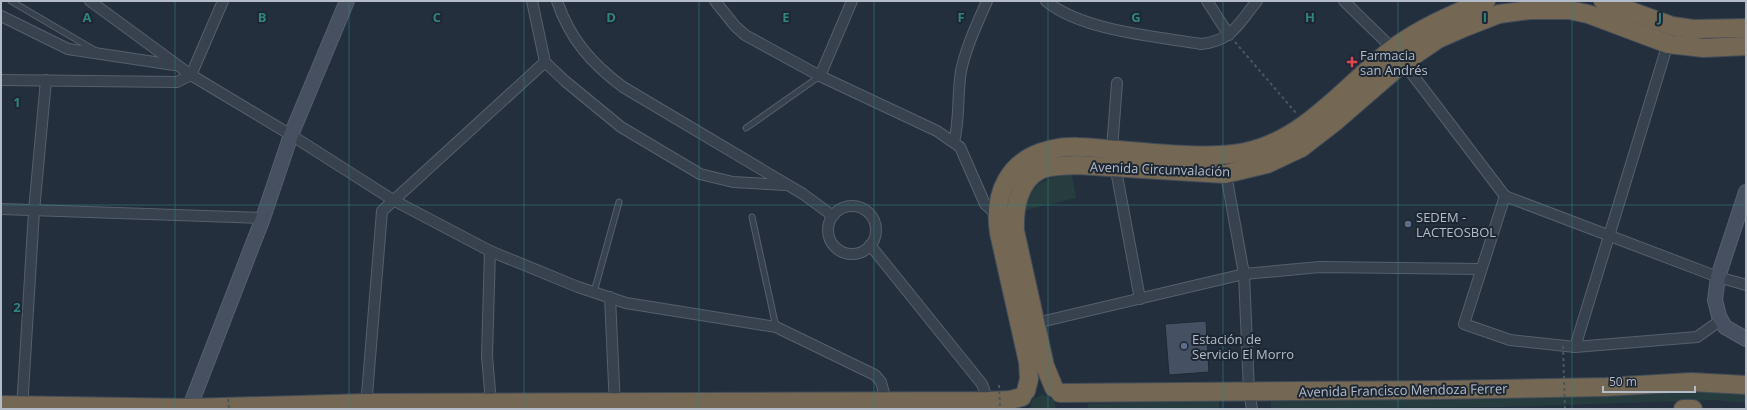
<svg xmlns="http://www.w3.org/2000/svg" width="1747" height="410" font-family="'Open Sans',sans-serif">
  <rect width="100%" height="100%" fill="#242f3e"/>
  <g fill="#263c3f">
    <path d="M1072 174 1076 198 1026 210C1031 181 1046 178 1072 174Z"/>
    <path d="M1701 391 1746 394V403L1716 400 1499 407 1271 409V399Z"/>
    <path d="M1043 394 1054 400 1056 409H1030L1032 400Z"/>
    <path d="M1219 400V409H1088V404Z"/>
  </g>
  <path fill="#455162" stroke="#1f2835" d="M1206 321 1209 372 1169 375 1165 324Z"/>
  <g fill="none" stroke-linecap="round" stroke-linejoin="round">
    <defs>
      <g id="lane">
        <path d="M11 1 96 51"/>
        <path d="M746 128 820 76"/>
        <path d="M752 217 776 327"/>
        <path d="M594 292 619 202"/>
      </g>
      <g id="street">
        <path d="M90 1 191 75 291 135 393 200 490 251 578 287 626 303 776 327 875 375 881 382 887 404"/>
        <path d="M532 1 545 62 565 81 621 127 700 174 733 182 786 185"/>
        <path d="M557 1C570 39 591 63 623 87L803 194 833 216"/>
        <path d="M715 1 735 26 745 35 820 76 937 131 960 147 985 204 997 215"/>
        <path d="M1046 1C1083 31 1154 36 1201 44 1232 41 1238 24 1257 1"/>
        <path d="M1207 1 1229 35"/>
        <path d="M1344 1 1393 49 1505 196 1718 277 1746 285"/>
        <path d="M1 16 68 49 174 65"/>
        <path d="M820 76 852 1"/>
        <path d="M1 80 177 82 191 75 223 1"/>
        <path d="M1117 83 1112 149 1140 299"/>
        <path d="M954 142C960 119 957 95 961 71 966 47 977 24 987 1"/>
        <path d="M1225 169 1244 274 1249 391 1252 409"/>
        <path d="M1505 196 1464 324 1510 340 1575 347 1697 337 1721 320"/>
        <circle cx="852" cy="230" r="24"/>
        <path d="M1 209 263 218"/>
        <path d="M870 245 982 384 988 401"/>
        <path d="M490 251 487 356 491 403"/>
        <path d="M610 297 615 407"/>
        <path d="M1036 323 1244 274 1320 267 1481 269"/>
        <path d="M1575 347 1669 40"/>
        <path d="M366 407 382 211 545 62"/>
        <path d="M22 409 34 211 46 80"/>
      </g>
      <g id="secondary">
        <path d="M1746 192 1718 277 1715 300 1719 316 1725 327 1746 339"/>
        <path d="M189 409 263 218 291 135 347 1"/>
      </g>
      <g id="highway">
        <path d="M1603 1 1672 26 1693 29 1746 28"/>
        <path d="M1054 388 1045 366 1015 231C1014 210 1018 181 1040 170 1051 165 1065 166 1077 165L1225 174 1267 164 1301 148 1336 121 1403 63 1438 39 1463 28 1499 14 1530 10H1569L1588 14 1668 44 1704 48 1746 46"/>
        <path d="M1026 391 1029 379 1028 362 999 233C993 194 1008 160 1049 150 1068 145 1087 147 1106 149 1150 152 1202 160 1245 152 1305 140 1346 85 1392 49 1420 28 1454 13 1486 1"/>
        <path d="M1060 393 1439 390 1606 387 1691 382 1746 385"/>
        <path d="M1 405 190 408 366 403 988 401 1010 400 1022 397"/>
        <path d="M1683 409H1693"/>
      </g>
    </defs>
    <use href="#lane" stroke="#565f6c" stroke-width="7"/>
    <use href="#street" stroke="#565f6c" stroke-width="12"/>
    <use href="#secondary" stroke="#565f6c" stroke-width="16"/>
    <use href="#highway" stroke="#434c59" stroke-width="20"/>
    <path stroke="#44595c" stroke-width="2" stroke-dasharray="3 3" stroke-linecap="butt" d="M1235 42 1296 113"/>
    <use href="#lane" stroke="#38414e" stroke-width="5"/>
    <use href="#street" stroke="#38414e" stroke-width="10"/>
    <use href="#secondary" stroke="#465061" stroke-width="14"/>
    <use href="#highway" stroke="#746855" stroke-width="18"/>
    <g stroke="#44595c" stroke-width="2" stroke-dasharray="3 3" stroke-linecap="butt">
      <path d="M1563 346 1565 409"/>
      <path d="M999 385 1000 409"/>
      <path d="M228 399 229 409"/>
    </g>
  </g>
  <path fill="none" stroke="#308480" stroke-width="1" stroke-opacity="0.55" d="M175 1V409M349 1V409M524 1V409M699 1V409M874 1V409M1048 1V409M1223 1V409M1398 1V409M1572 1V409M1 205H1746"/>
  <path fill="#e0444e" stroke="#1d2633" stroke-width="1.5" d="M1350 56h4v4h4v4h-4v4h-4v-4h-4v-4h4z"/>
  <g fill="#5c6f8a" stroke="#1d2633" stroke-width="1.5">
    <circle cx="1408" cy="224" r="4"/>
    <circle cx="1184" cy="346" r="4"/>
  </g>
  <g text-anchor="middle" stroke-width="4" stroke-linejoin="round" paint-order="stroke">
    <g font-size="13" fill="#b4bcc9" stroke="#1d2633" text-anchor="start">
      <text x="1360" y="60">Farmacia<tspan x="1360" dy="15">san Andrés</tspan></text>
      <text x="1416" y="222">SEDEM -<tspan x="1416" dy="15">LACTEOSBOL</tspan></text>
      <text x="1192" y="344">Estación de<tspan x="1192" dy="15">Servicio El Morro</tspan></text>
    </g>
    <g font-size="13" fill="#b4bcc9" stroke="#1d2633">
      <text transform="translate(1160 169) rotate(2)" y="5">Avenida Circunvalación</text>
      <text transform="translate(1403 390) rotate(-1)" y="5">Avenida Francisco Mendoza Ferrer</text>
    </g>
  </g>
  <g font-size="13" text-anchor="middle" font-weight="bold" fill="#308480" stroke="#1d2633" stroke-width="4" stroke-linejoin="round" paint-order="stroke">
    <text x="87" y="22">A</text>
    <text x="262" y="22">B</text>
    <text x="437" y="22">C</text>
    <text x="611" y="22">D</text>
    <text x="786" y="22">E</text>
    <text x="961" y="22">F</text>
    <text x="1136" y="22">G</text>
    <text x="1310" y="22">H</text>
    <text x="1485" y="22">I</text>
    <text x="1660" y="22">J</text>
    <text x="17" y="107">1</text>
    <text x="17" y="312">2</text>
  </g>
  <rect width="1747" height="410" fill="none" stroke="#b4bcc9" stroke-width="4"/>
  <path d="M1603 386v6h92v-6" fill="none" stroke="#b4bcc9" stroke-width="2"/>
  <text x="1609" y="386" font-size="12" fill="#b4bcc9" stroke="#1d2633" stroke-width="3" paint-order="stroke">50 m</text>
</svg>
